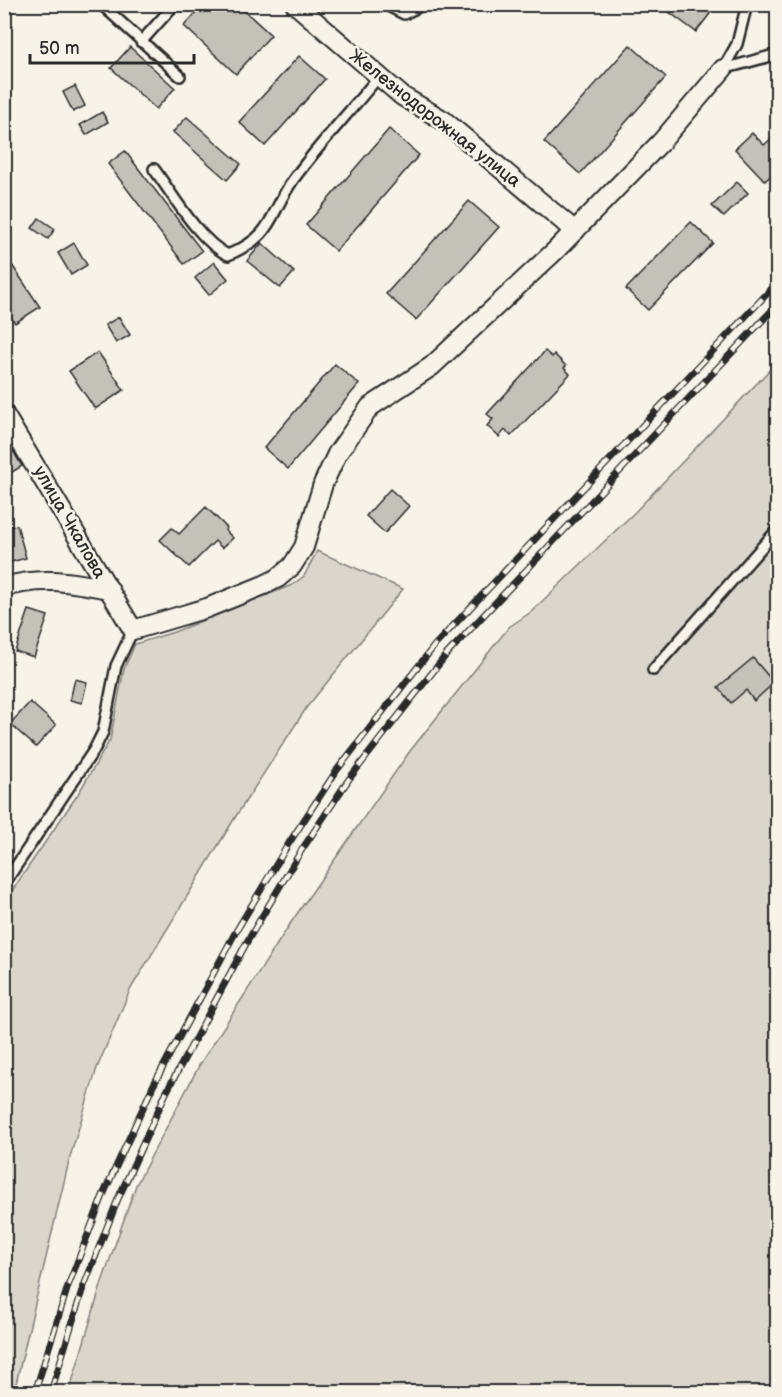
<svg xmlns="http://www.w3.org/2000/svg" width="782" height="1397" font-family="'Balsamiq Sans',sans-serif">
  <rect width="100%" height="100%" fill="#f7f3e8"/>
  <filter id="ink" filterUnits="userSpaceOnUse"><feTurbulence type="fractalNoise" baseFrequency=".0167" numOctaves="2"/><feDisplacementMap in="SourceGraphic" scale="12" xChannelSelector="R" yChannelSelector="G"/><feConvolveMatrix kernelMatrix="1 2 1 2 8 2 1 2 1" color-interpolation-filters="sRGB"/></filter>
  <g filter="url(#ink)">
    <g fill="#dad6cc" stroke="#82807c" stroke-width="1.5">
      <path d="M777 362V1392H69L102 1282 136 1185 200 1064 292 921 410 751 509 627 531 612 635 512Z"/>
      <path d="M317 551 403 589 307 707 236 816 130 990 97 1068 70 1157 14 1392H5V901L78 794 110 740 124 669 135 644 174 632 292 585 304 576Z"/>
    </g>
    <g fill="#c4c1b9" stroke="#2b2b2b" stroke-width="1.5">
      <path d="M204 4H237L271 35 236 74 184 26Z"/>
      <path d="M669 4H704L712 11 696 32 665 9Z"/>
      <path d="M630 45 666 77 580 174 544 142Z"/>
      <path d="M130 47 175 88 156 109 111 68Z"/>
      <path d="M299 56 325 79 265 146 239 122Z"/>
      <path d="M75 86 85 106 73 112 63 92Z"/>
      <path d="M102 112 108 122 86 135 80 125Z"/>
      <path d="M187 117 241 164 227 180 173 132Z"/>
      <path d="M389 129 419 155 336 251 306 225Z"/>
      <path d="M752 133 764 145 778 133V169L765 181 735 149Z"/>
      <path d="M125 151 202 251 184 264 108 164Z"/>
      <path d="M737 182 748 193 724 217 712 206Z"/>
      <path d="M469 201 499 227 416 320 386 294Z"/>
      <path d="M39 218 55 229 48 239 32 228Z"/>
      <path d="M691 222 713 243 648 310 626 289Z"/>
      <path d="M74 243 87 265 71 275 58 253Z"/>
      <path d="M262 243 294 272 280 288 247 261Z"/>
      <path d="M6 256 40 307 15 323 4 307Z"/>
      <path d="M214 262 228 279 209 295 195 278Z"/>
      <path d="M119 317 130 335 116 343 105 325Z"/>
      <path d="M545 351 552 357 554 354 566 366 564 368 570 374 511 436 505 430 499 437 487 426 493 419 487 414Z"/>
      <path d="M98 352 124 390 95 409 69 371Z"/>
      <path d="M335 364 359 384 288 469 264 448Z"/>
      <path d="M12 449 22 466 7 475 4 453Z"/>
      <path d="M390 489 409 506 385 533 366 516Z"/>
      <path d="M206 507 227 528 225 530 233 538 222 548 215 541 189 567 160 540 172 528 179 534Z"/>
      <path d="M17 525 26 558 4 564V528Z"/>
      <path d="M29 610 48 616 34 657 15 651Z"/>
      <path d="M753 658 774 683 754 701 746 690 731 703 718 687Z"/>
      <path d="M75 679 87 682 82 703 70 700Z"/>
      <path d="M30 702 56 725 36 747 10 724Z"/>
    </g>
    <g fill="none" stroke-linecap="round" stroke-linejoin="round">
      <defs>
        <g id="lane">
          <path d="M101 4 180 76"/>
          <path d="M384 4 404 14 424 4"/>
          <path d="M141 42 175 4"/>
          <path d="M723 69 737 44 747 4"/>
          <path d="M723 69 778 54"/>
          <path d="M154 169C173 195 199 241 228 255 275 235 268 216 293 180 319 144 351 111 379 76"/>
          <path d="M653 670 778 529"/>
          <path d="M4 884 94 750 103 732 116 666 133 630"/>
        </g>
        <g id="street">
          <path d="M295 4 402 96 443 120 575 231"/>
          <path d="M4 414 133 630 207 608 264 585 278 578 292 566 304 547 323 484 337 454 370 407 432 366 555 251 661 142 723 69"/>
          <path d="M4 587C43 576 70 582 109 589"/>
        </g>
      </defs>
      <use href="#lane" stroke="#2b2b2b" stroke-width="14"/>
      <use href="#street" stroke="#2b2b2b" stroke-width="22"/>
      <use href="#lane" stroke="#f7f3e8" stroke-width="9"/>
      <use href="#street" stroke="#f7f3e8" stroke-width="18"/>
      <defs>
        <g id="rail">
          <path d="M35 1392 68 1286 104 1193 153 1086 235 933 289 843 337 770 435 645 778 282"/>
          <path d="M51 1392 82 1291 118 1199 166 1093 248 940 301 851 349 779 446 655 778 304"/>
        </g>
      </defs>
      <use href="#rail" stroke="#2b2b2b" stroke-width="7"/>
      <use href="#rail" stroke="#f7f3e8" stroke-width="4.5" stroke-dasharray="14" stroke-linecap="butt"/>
    </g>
  </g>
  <g text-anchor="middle" stroke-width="5" stroke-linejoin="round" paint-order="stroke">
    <g font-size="18" fill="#2b2b2b" stroke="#f7f3e8">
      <text transform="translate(435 118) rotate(38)" y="6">Железнодорожная улица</text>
      <text transform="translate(70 522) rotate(60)" y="6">улица Чкалова</text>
    </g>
  </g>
  <rect width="782" height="1397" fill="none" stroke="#f7f3e8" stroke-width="24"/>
  <rect x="12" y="12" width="758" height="1373" fill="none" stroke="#2b2b2b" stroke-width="2" filter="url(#ink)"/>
  <path d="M30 54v9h164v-9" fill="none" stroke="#2b2b2b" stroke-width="3"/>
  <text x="39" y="54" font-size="18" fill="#2b2b2b" stroke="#f7f3e8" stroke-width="4.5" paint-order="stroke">50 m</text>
</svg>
